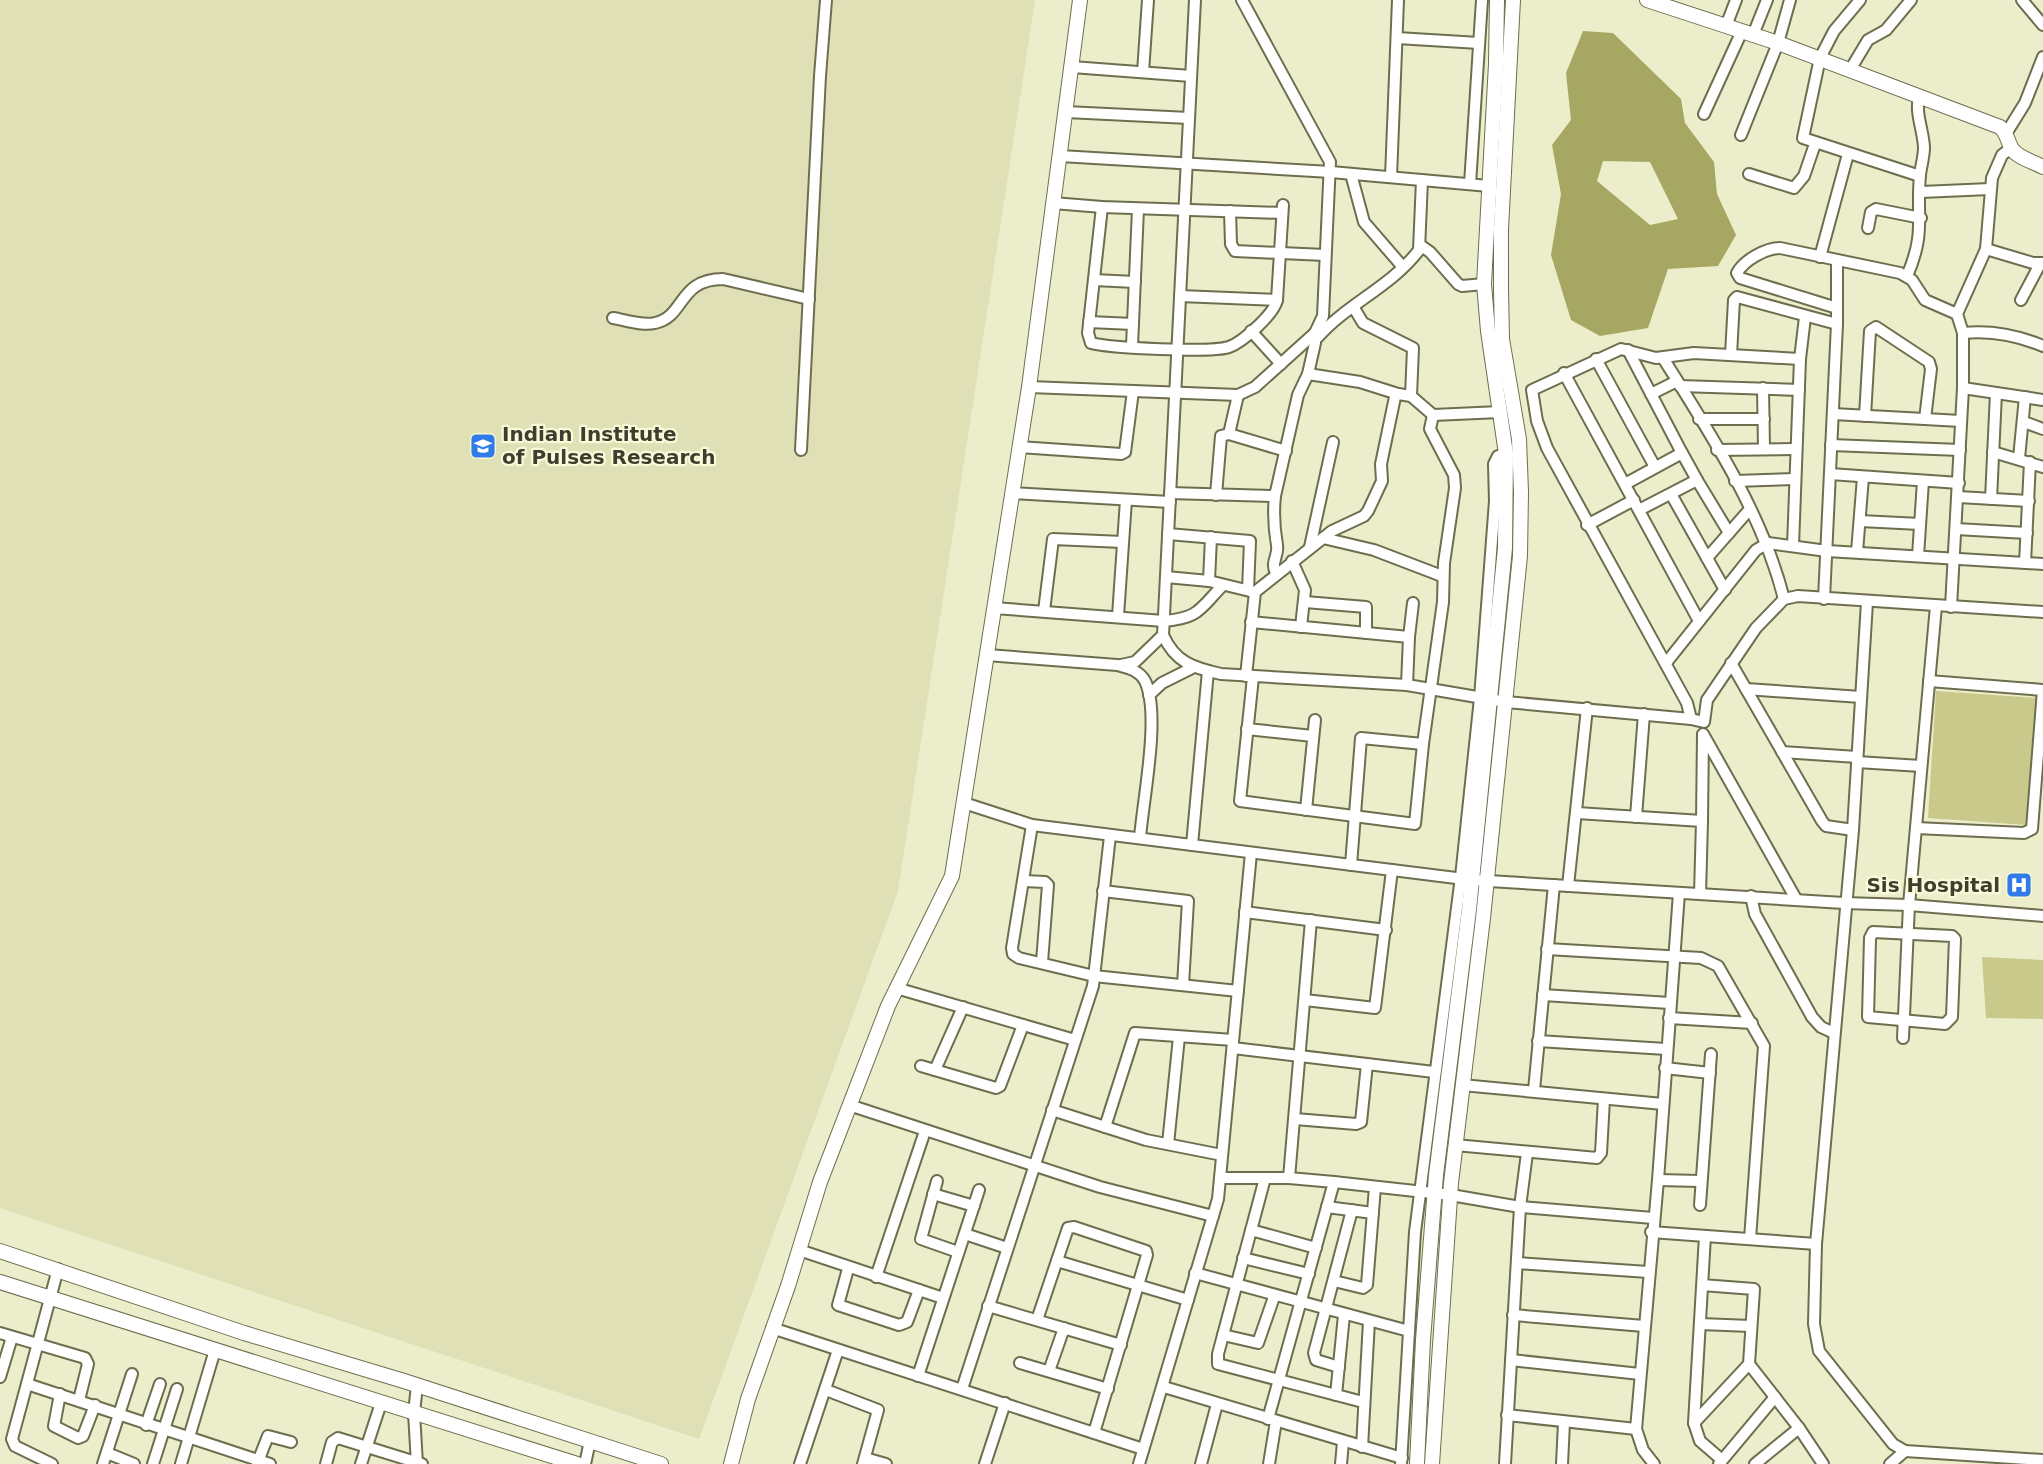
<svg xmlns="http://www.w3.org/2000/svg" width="2043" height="1464" font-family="'DejaVu Sans',sans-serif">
  <rect width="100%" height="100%" fill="#ecedca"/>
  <path fill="#e0e0b6" d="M0 0H1035L898 891 699 1439 0 1208Z"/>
  <g fill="#c9c98b">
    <path d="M1936 691 2036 698 2027 825 1928 818Z"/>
    <path d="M1982 957 2043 960V1019L1986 1018Z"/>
  </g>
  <path fill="#a7a764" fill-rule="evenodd" d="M1583 31 1613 33 1681 99 1685 123 1714 162 1717 194 1736 235 1718 266 1668 269 1648 328 1600 336 1571 320 1551 255 1561 194 1552 145 1571 120 1566 73ZM1603 161 1650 162 1678 219 1650 225 1597 181Z"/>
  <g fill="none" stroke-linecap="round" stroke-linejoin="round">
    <defs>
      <g id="street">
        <path d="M1195 0 1163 635C1175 662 1193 668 1221 674L1407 685 1506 702 1691 719 1704 722 1707 700 1756 628 1784 599 1798 596 2043 612"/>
        <path d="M1860 0 1834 31 1820 58 1803 138 1920 176"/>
        <path d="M2022 0 2043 25"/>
        <path d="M1726 26 1736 0"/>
        <path d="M1753 35 1767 0"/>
        <path d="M1397 38 1479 43"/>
        <path d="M1072 67 1191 76"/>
        <path d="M1850 70 1868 40 1886 30 1911 0"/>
        <path d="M1143 72 1148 0"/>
        <path d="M1066 112 1189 118"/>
        <path d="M1704 114 1742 31"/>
        <path d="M2007 132 2025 103 2043 57"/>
        <path d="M1741 135 1778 43 1790 0"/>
        <path d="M1060 156 1331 172 1489 186"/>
        <path d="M1351 174 1364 222 1402 266"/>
        <path d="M1749 174 1794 188 1804 176 1815 144"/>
        <path d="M1391 177 1398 0"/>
        <path d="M1470 184 1482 0"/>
        <path d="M1921 192 1990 189"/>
        <path d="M1053 203 1102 207 1282 213"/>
        <path d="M1102 207 1088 333 1091 343C1110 348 1211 353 1229 347 1243 342 1274 314 1277 300"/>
        <path d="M1230 211 1231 244 1235 251 1325 255"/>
        <path d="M1868 228 1871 212 1876 209 1921 218"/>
        <path d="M1420 245 1430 252 1458 284 1462 286 1484 284"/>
        <path d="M1986 249 2033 263H2043"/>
        <path d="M1820 257 1848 154"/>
        <path d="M1907 276C1926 232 1916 218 1920 175 1921 166 1924 157 1924 147 1923 129 1915 114 1919 96"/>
        <path d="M1094 280 1135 282"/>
        <path d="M1180 296 1277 300 1283 205"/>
        <path d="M2021 300 2040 264"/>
        <path d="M1354 308 1363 323 1413 348 1411 396"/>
        <path d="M1837 308 1740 278 1737 273C1744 260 1766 248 1780 248L1900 273 1912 280 1925 300 1957 314"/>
        <path d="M613 318C625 320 642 326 655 323 685 317 678 279 723 279L809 299"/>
        <path d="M1089 322 1133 324"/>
        <path d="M1251 331 1281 364"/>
        <path d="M1963 333C1990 330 2017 335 2043 346"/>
        <path d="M1318 337C1347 304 1392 286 1419 250L1422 180"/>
        <path d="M1132 346 1138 209"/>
        <path d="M1628 350 1682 453"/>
        <path d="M1731 355 1734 300 1737 297 1837 324"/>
        <path d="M1663 358C1710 433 1762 512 1784 599"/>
        <path d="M1596 359 1655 467"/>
        <path d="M1564 373 1699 621"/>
        <path d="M1308 374 1315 343V333"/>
        <path d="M1680 386 1799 390"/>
        <path d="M1029 387 1238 395 1255 387 1315 333 1323 316 1330 162 1242 0"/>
        <path d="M1763 388 1764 449"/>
        <path d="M1963 388 2043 400"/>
        <path d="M1651 394 1677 381"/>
        <path d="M1833 414 1961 421"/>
        <path d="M1433 415 1500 412"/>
        <path d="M1865 416 1870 331 1876 327 1929 362 1931 369 1925 419"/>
        <path d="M1699 419H1764"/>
        <path d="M2024 422 2043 429"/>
        <path d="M1229 434 1238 395"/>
        <path d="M1831 445 1960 450"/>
        <path d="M1019 447 1121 454 1125 452 1133 391"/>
        <path d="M801 450 820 76 826 0"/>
        <path d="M1717 450 1795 449"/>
        <path d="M1993 452 2043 467"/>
        <path d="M2019 458 2025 397"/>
        <path d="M1830 474 1959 483"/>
        <path d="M1697 480 1729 533"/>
        <path d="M1735 481 1795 479"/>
        <path d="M1625 484 1682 453 1697 480 1639 510"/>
        <path d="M1012 493 1170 502"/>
        <path d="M1170 493 1275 496 1298 395 1308 374 1360 382 1398 394"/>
        <path d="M1671 494 1725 590"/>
        <path d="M1216 495 1221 436 1229 434 1286 451"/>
        <path d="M1275 496C1273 514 1274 528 1277 545 1279 556 1270 562 1276 573"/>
        <path d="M1958 497 2029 501"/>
        <path d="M1991 499 1996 393"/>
        <path d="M1860 521 1920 524"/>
        <path d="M1587 525 1634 500"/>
        <path d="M1956 529 2027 533"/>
        <path d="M1168 534 1250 541 1248 590"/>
        <path d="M1323 538 1374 550 1442 576"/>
        <path d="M1793 546 1800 359 1805 317"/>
        <path d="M1310 547 1333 442"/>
        <path d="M1857 552 1863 477"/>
        <path d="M1918 556 1923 481"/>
        <path d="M1707 558 1750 509"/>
        <path d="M1292 561 1305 590 1301 627"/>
        <path d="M2025 563 2030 462"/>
        <path d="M1166 577 1209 581 1254 592"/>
        <path d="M1209 581 1211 537"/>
        <path d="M1824 599 1837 324V261"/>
        <path d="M1305 602 1366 607V633"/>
        <path d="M1867 602 1853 830 1816 1244 1814 1324 1819 1351 1893 1444 1905 1451 2043 1460"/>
        <path d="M1951 607 1963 388V333L1957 314 1986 249 1992 178 2002 155 2011 148"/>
        <path d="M994 608 1164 621C1199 618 1199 610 1223 585"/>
        <path d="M1044 611 1053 539 1123 542"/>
        <path d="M1118 616 1126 500"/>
        <path d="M1251 622 1409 637"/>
        <path d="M987 655 1117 665C1128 668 1139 670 1145 681 1161 714 1143 799 1140 838"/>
        <path d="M1666 663 1756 550 1768 543 1827 551 2043 564"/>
        <path d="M1731 663 1822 821 1826 826 1853 830"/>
        <path d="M1121 665 1135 662 1163 635"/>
        <path d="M1246 676 1255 592 1332 531 1364 516 1368 511 1382 481 1381 464 1395 397 1398 394 1411 396 1433 415 1430 429 1454 475 1455 488 1444 563 1443 602 1423 744 1415 824 1240 801 1253 677"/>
        <path d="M1407 685 1409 637 1413 603"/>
        <path d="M1746 689 1861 697"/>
        <path d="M1149 695 1162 683 1192 668"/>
        <path d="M1691 719 1687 703 1547 448 1537 421 1532 390 1621 349 1656 358 1694 353 1800 359"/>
        <path d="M1247 729 1313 736"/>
        <path d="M1703 734 1796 899"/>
        <path d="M1782 752 1857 757"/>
        <path d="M1857 762 1921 766"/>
        <path d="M964 803 1032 825 1472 880 1844 903 1909 905 2043 916"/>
        <path d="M1306 810 1315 720"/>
        <path d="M1577 813 1702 821 1700 894"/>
        <path d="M1636 817 1644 714"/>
        <path d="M1702 821 1703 735"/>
        <path d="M1032 825 1012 948 1013 954 1019 958 1094 976 1238 991"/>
        <path d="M1916 828 2024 833 2032 829 2043 690 1929 681"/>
        <path d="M1192 845 1208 671"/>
        <path d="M1351 865 1361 738 1423 744"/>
        <path d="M1024 881 1045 882 1048 885 1042 962"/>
        <path d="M1568 886 1587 708"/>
        <path d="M1103 891 1188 901 1183 985"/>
        <path d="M1751 896 1755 914 1812 1017 1821 1027 1834 1033"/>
        <path d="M1245 912 1386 930"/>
        <path d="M1873 932 1952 936 1955 939 1952 1017 1945 1024 1868 1017 1870 938Z"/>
        <path d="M1547 949 1701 958 1718 966 1764 1046 1750 1239"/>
        <path d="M896 988 1075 1040"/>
        <path d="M1543 995 1670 1003"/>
        <path d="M1305 1000 1375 1008 1392 870"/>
        <path d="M1669 1018 1752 1023"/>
        <path d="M1903 1038 1909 905 1936 606"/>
        <path d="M1538 1041 1666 1049"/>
        <path d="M1233 1048 1434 1072"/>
        <path d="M921 1066 996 1088 1000 1086 1023 1025"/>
        <path d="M1665 1068 1710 1073"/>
        <path d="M935 1070 963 1007"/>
        <path d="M1462 1085 1663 1104"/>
        <path d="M1534 1090 1554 885"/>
        <path d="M849 1105 1100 1187 1213 1216"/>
        <path d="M1052 1110 1146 1140 1222 1155"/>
        <path d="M1295 1119 1356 1124 1361 1122 1367 1064"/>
        <path d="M1105 1127 1135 1033 1233 1040"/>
        <path d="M1168 1144 1179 1037"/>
        <path d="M1455 1145 1597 1158 1601 1153 1604 1099"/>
        <path d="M1220 1178H1289L1334 1182 1451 1195 1520 1207 1653 1218"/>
        <path d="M1265 1178 1218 1354V1364L1363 1402"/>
        <path d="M1289 1178 1311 920"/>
        <path d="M1658 1180 1700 1181"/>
        <path d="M937 1181 921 1239 958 1252"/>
        <path d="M933 1194 974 1206"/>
        <path d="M1700 1205 1711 1054"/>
        <path d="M1327 1207 1373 1213"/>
        <path d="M1251 1230 1316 1248"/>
        <path d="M1651 1232 1816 1244"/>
        <path d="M965 1234 1007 1248"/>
        <path d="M799 1250 943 1298"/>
        <path d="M1243 1258 1309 1274"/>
        <path d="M1057 1261 1188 1300"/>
        <path d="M1517 1263 1648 1272"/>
        <path d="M848 1269 838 1305 899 1325 907 1322 919 1290"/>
        <path d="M1195 1273 1409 1331"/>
        <path d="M876 1277 925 1131"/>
        <path d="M1334 1281 1363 1288 1367 1285 1375 1187"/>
        <path d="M1702 1285 1754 1289 1749 1364 1694 1423 1705 1236"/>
        <path d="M988 1306 1121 1345"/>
        <path d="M1513 1315 1644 1326"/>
        <path d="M1037 1320 1068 1228 1074 1227 1146 1251 1147 1255 1094 1433"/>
        <path d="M1700 1324 1751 1326"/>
        <path d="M772 1328 1143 1449"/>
        <path d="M0 1333 85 1358 88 1364 79 1400"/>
        <path d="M1223 1335 1258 1343 1274 1297"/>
        <path d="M1511 1360 1640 1374"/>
        <path d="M1020 1363 1108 1389"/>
        <path d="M1749 1364 1799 1428 1823 1464"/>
        <path d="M1339 1367 1316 1360 1314 1353 1352 1210"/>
        <path d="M1049 1371 1064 1328"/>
        <path d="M918 1376 979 1190"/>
        <path d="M0 1377 12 1337"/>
        <path d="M27 1384 270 1464"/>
        <path d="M417 1385 414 1413 417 1464"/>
        <path d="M1164 1387 1402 1458"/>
        <path d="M962 1389 1093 986 1110 836"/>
        <path d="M826 1390 878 1410 863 1464"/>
        <path d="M60 1394 54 1426 78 1438 83 1436 95 1405"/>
        <path d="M1336 1395 1344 1315"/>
        <path d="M1507 1415 1636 1429"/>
        <path d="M1268 1419 1334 1182"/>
        <path d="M1694 1423 1700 1441 1722 1460"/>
        <path d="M146 1425 160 1384"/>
        <path d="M1362 1447 1369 1321"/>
        <path d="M107 1453 134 1464"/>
        <path d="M865 1458 886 1464"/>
        <path d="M52 1464 15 1446 12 1439 58 1269"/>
        <path d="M103 1464 132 1374"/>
        <path d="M153 1464 177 1389"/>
        <path d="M181 1464 215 1350"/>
        <path d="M257 1464 268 1436 291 1442"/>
        <path d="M326 1464 332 1442 338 1438 422 1464"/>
        <path d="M361 1464 381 1403"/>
        <path d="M585 1464 590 1441"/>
        <path d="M800 1464 838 1350"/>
        <path d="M985 1464 1005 1403"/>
        <path d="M1139 1464 1218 1199 1251 853"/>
        <path d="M1201 1464 1217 1404"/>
        <path d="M1269 1464 1276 1421"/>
        <path d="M1341 1464 1343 1442"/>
        <path d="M1401 1464 1415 1232 1461 877 1480 698 1495 501 1494 464 1498 456 1506 454"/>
        <path d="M1505 1464 1520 1207 1527 1153"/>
        <path d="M1562 1464 1564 1423"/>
        <path d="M1654 1464 1643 1450 1636 1429 1658 1180 1679 893"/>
        <path d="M1719 1464 1775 1397"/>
        <path d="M1755 1464 1799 1428"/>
        <path d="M1890 1464 1905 1451"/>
      </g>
      <g id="secondary">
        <path d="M1647 0 1778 43 2000 127C2008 134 2007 141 2012 149 2018 158 2034 162 2043 167"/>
        <path d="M0 1251 244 1333 404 1381 661 1464"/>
        <path d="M0 1282 577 1464"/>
        <path d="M731 1464 748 1399 788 1286 820 1182 888 1006 952 876 1029 387 1080 0"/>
        <path d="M1417 1464 1423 1340 1436 1175 1469 910 1505 548 1506 454 1488 331 1484 284 1496 64 1497 0"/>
        <path d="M1432 1464 1451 1183 1483 918 1520 556 1521 492 1519 439 1502 339 1501 288V229L1513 0"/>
      </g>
    </defs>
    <use href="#street" stroke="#6e6e4f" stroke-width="14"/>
    <use href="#secondary" stroke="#6e6e4f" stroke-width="16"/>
    <use href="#street" stroke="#fff" stroke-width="10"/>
    <use href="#secondary" stroke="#fff" stroke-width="14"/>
  </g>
  <defs>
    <symbol id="university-square" viewBox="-11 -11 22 22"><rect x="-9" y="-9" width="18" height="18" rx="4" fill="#307be7" stroke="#f9fad7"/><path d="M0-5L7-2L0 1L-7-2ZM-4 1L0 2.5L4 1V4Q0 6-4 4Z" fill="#fff"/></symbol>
    <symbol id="hospital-square" viewBox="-11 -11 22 22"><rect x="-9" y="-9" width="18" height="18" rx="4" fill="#307be7" stroke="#f9fad7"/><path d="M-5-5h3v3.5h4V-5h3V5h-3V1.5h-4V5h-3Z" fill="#fff"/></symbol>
  </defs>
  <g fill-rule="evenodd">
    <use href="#university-square" x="468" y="431" width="30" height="30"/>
    <use href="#hospital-square" x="2004" y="870" width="30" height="30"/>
  </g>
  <g text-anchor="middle" stroke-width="4.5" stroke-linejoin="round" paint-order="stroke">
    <g font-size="20" font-weight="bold" fill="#3d3e30" stroke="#f9fad7" text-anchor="start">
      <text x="502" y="441">Indian Institute<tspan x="502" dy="23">of Pulses Research</tspan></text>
      <text x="2000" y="892" text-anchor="end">Sis Hospital</text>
    </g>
  </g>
</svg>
